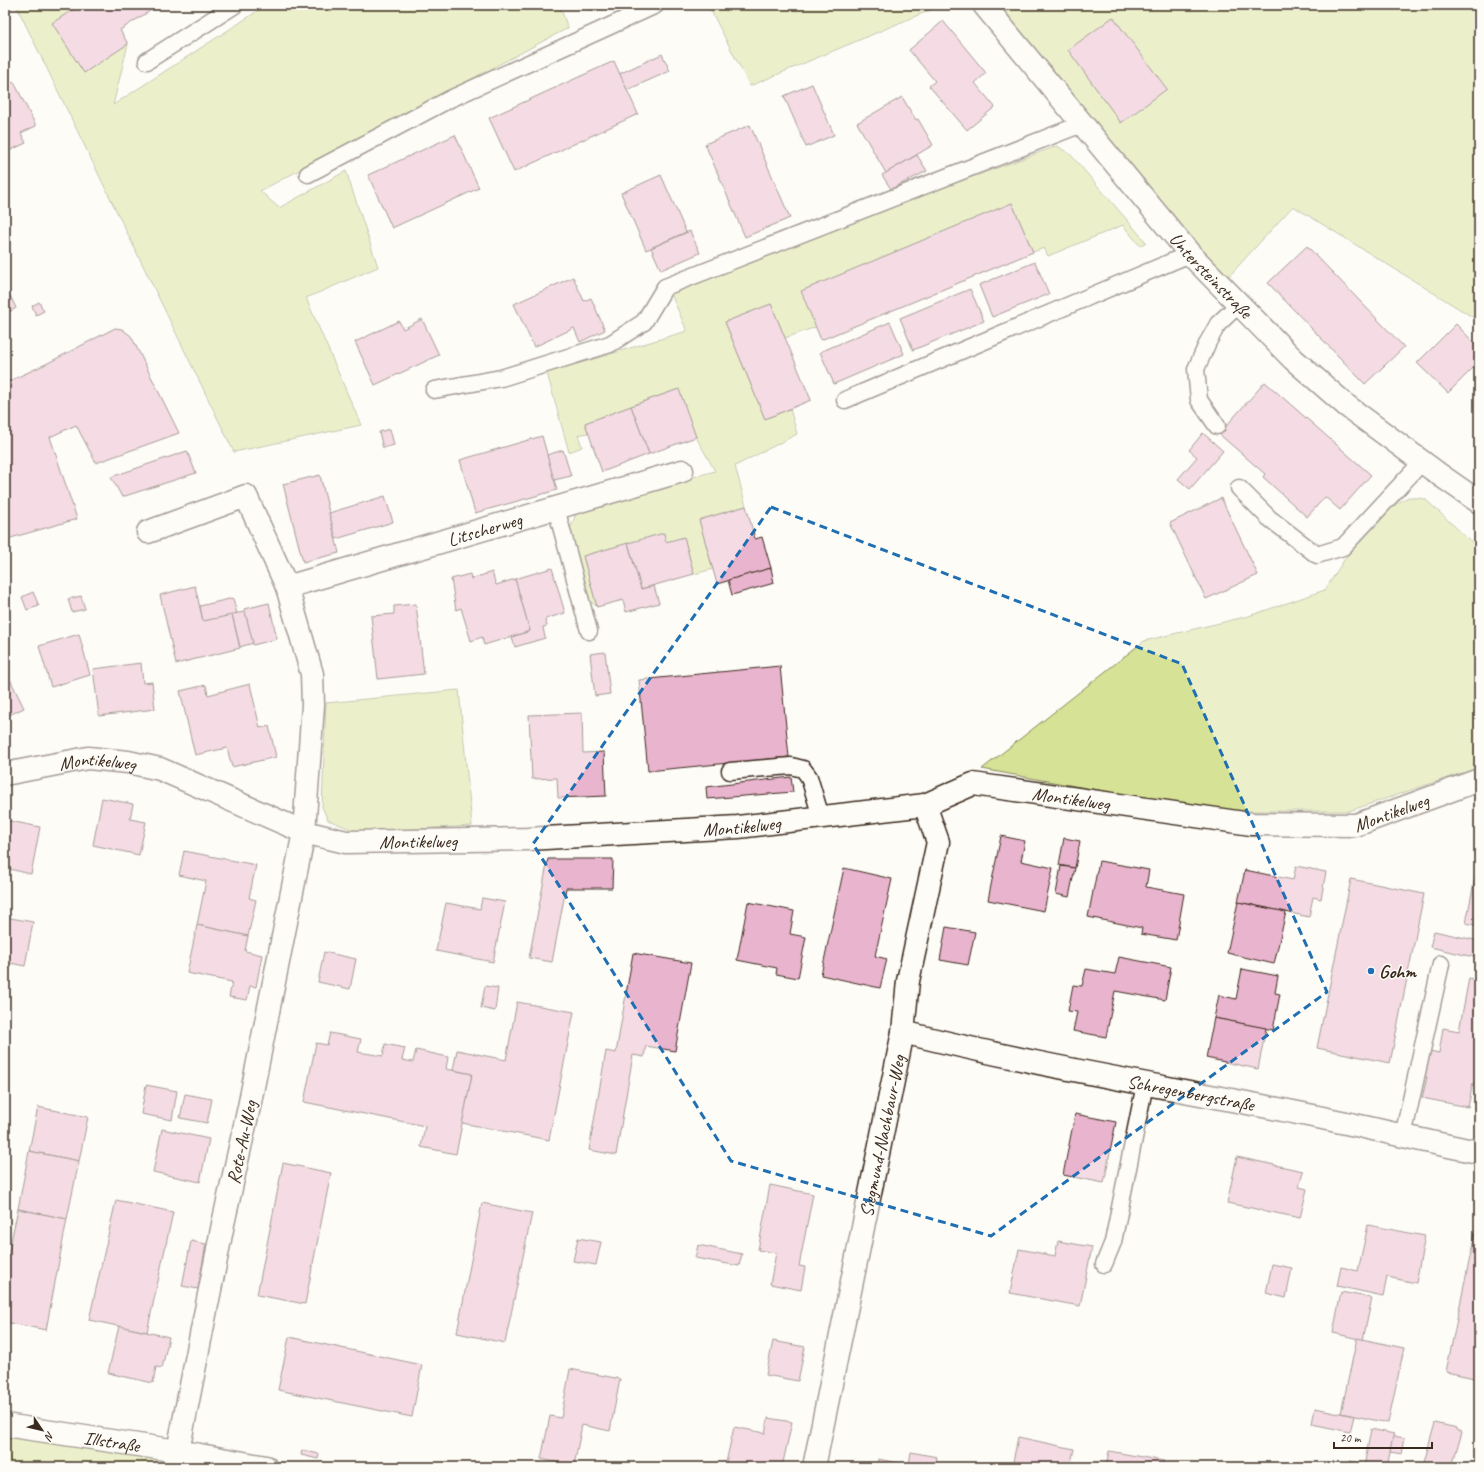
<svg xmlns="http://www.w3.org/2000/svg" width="1484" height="1472" font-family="Caveat,sans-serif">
  <rect width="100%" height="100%" fill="#fdfcf7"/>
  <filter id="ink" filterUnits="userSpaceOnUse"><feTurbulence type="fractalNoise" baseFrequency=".025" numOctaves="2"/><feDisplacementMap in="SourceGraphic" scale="8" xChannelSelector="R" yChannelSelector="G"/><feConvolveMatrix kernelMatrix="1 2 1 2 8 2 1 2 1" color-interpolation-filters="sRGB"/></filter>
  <g filter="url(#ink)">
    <g fill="#d6e396" stroke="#88865a">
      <path d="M16 5H80L84 72 128 44 113 105 267 5H559L568 28 260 191 279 208 346 171 378 267 306 298 361 425 234 452Z"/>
      <path d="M708 5H942L750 86Z"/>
      <path d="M980 5H1479V321L1293 206 1220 286Z"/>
      <path d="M1057 146 1070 154 1146 242 1140 246 1123 225 1048 256 1044 248 1033 252 1012 203 816 327 785 338 771 304 725 322 765 419 790 409 797 434 735 466 746 506 699 520 713 569 694 574 684 538 666 542 664 534 583 556 597 607 589 600 570 529 576 514 595 504 715 471 696 437 678 389 585 423 588 433 578 435 582 447 569 452 547 373 687 331 671 294 956 183Z"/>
      <path d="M1408 497 1425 499 1479 549V769L1459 774 1349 811H1211L982 769 1144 641 1249 616 1325 590 1346 557 1395 505Z"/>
      <path d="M459 690 472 826 358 832 328 820 322 807 326 703Z"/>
      <path d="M5 1425 264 1467H5Z"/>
    </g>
    <g fill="#e9b4cd" stroke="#3b2a1e">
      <path d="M80 5H159L120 30 128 44 84 73 52 23Z"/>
      <path d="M589 5H602L591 10Z"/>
      <path d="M1113 17 1167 89 1121 123 1068 50Z"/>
      <path d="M943 21 986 73 975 83 995 107 967 130 929 86 935 81 909 50Z"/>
      <path d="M662 54 670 71 627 90 619 74Z"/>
      <path d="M614 61 638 114 514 172 489 118Z"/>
      <path d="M14 82 36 126 21 133 26 143 5 153V86Z"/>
      <path d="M812 84 834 135 806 147 784 96Z"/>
      <path d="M902 97 916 120 918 119 933 145 886 173 857 123Z"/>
      <path d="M750 125 790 218 745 237 705 144Z"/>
      <path d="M455 135 479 188 392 228 368 175Z"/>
      <path d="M917 155 927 171 891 189 882 175Z"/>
      <path d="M661 175 686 232 646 250 621 193Z"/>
      <path d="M1012 203 1033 252 821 340 801 291Z"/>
      <path d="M690 231 700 253 661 270 651 248Z"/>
      <path d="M1307 246 1404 347 1365 384 1268 283Z"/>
      <path d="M1035 262 1049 294 992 317 979 285Z"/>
      <path d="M573 277 584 301 591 298 605 330 580 342 574 328 534 347 514 304Z"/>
      <path d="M5 285 16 308 5 314Z"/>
      <path d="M970 289 984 321 913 350 900 318Z"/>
      <path d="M39 302 44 311 36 315 32 306Z"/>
      <path d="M771 304 811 400 765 419 725 322Z"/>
      <path d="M422 319 439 355 375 385 355 342 399 321 403 329Z"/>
      <path d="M890 322 904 354 834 384 820 352Z"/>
      <path d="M1456 324 1479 348V362L1448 393 1417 363Z"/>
      <path d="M115 328 122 329 131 336 179 433 96 463 76 425 50 437 77 519 7 539 5 533V383L48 363Z"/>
      <path d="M1265 382 1371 475 1340 510 1325 497 1307 517 1263 477 1265 474 1219 434Z"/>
      <path d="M679 389 696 437 649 454 631 406Z"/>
      <path d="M631 406 649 454 602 472 585 423Z"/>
      <path d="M390 429 394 445 383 448 379 432Z"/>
      <path d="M1203 433 1223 451 1190 489 1178 479 1197 457 1189 450Z"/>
      <path d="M542 436 557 490 475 513 460 460Z"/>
      <path d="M563 450 571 476 554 480 547 455Z"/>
      <path d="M187 451 196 473 122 497 111 477Z"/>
      <path d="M320 475 339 553 303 562 283 484Z"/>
      <path d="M385 496 393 522 336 539 329 513Z"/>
      <path d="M1221 498 1258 575 1206 599 1170 523Z"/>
      <path d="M746 506 755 539 762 537 771 568 717 584 699 520Z"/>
      <path d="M664 533 666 542 684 537 694 574 641 589 628 543Z"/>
      <path d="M628 543 641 589 654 586 659 603 626 612 623 600 597 607 583 556Z"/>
      <path d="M552 568 565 613 545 619 547 626 543 627 545 638 515 647 512 637 530 631 515 579Z"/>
      <path d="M771 568 774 583 732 595 728 580Z"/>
      <path d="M492 572 496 585 515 579 530 631 484 645 482 637 471 641 461 608 456 610 451 579 470 574 471 579Z"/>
      <path d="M195 586 203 621 232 614 240 648 176 664 160 595Z"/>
      <path d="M33 592 39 606 27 610 22 597Z"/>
      <path d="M81 596 85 609 72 612 68 599Z"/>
      <path d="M233 598 237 614 203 621 200 606Z"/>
      <path d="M269 603 277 639 253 645 244 609Z"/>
      <path d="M416 604 424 674 378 679 371 616 394 614V606Z"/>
      <path d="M245 612 253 643 240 647 232 614Z"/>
      <path d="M79 634 90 675 51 687 39 646Z"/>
      <path d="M605 652 610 694 595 696 590 654Z"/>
      <path d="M141 663 143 683 152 682 155 709 99 716 93 669Z"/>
      <path d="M780 666 789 757 648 771 639 680Z"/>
      <path d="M5 669 24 708 5 717Z"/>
      <path d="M250 684 260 728 269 726 276 757 232 767 227 748 195 755 180 691 206 685 208 695Z"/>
      <path d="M582 713 583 753 604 752 606 796 558 798 557 778 532 779 529 715Z"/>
      <path d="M791 777 793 792 707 799 706 787Z"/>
      <path d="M102 798 133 804 130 819 146 822 139 855 93 845Z"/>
      <path d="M5 820 40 827 31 874 5 868Z"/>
      <path d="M1001 836 1025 841 1021 861 1053 868 1044 911 988 900Z"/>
      <path d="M1064 838 1080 841 1075 868 1059 865Z"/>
      <path d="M184 851 256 865 249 898 256 900 248 936 197 925 206 881 179 875Z"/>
      <path d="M548 859H613L612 888H566L552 962 529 958Z"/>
      <path d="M1099 861 1149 870 1146 887 1184 894 1176 940 1141 934 1142 928 1088 917Z"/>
      <path d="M1478 862H1479V926L1466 923Z"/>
      <path d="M1061 866 1075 868 1069 897 1056 894Z"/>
      <path d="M1296 866 1326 872 1321 899 1313 897 1309 917 1238 902 1245 870 1293 880Z"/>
      <path d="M844 868 892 879 875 956 887 959 880 988 821 975Z"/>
      <path d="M1351 879 1424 894 1390 1063 1317 1048Z"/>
      <path d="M482 898 505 902 493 962 436 951 446 903 480 909Z"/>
      <path d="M748 902 794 911 790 934 806 937 798 978 776 974 777 968 737 960Z"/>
      <path d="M1238 902 1286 912 1274 964 1227 953Z"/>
      <path d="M5 917 33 922 25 966 5 962Z"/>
      <path d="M197 925 248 936 245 951 262 955 256 987 250 986 247 1000 229 997 232 982 187 973Z"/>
      <path d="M946 927 975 932 968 965 940 960Z"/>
      <path d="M1434 931 1479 941 1478 958 1430 947Z"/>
      <path d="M324 952 356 959 350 989 318 982Z"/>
      <path d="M633 953 691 963 675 1051 646 1046 644 1057 633 1055 616 1155 589 1150 606 1051 616 1053Z"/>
      <path d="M1119 957 1171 967 1165 1000 1115 991 1106 1037 1073 1031 1077 1012 1068 1011 1073 985 1082 986 1086 969 1115 974Z"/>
      <path d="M1242 969 1278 976 1275 993 1280 994 1273 1030 1214 1018 1219 995 1236 999Z"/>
      <path d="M1469 978 1479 980V1085L1473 1083 1468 1107 1422 1098 1427 1077 1420 1076 1425 1050 1439 1053 1443 1028 1459 1031Z"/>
      <path d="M485 986 498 988 495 1011 481 1008Z"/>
      <path d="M517 1002 574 1012 549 1140 462 1123 472 1074 453 1070 457 1050 506 1060Z"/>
      <path d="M1214 1018 1266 1028 1258 1069 1206 1058Z"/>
      <path d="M330 1033 361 1039 358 1052 383 1056 385 1044 405 1048 402 1060 413 1062 416 1050 448 1057 446 1069 472 1074 456 1154 421 1147 425 1126 304 1102 316 1043 327 1045Z"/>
      <path d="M146 1085 177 1091 172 1120 141 1114Z"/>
      <path d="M185 1094 212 1099 207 1123 180 1118Z"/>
      <path d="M38 1107 88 1117 79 1161 29 1151Z"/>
      <path d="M1075 1114 1116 1122 1104 1183 1063 1175Z"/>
      <path d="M162 1129 209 1139 200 1182 153 1172Z"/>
      <path d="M29 1151 79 1161 67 1219 18 1209Z"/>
      <path d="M1237 1157 1303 1171 1299 1187 1307 1189 1300 1218 1227 1203Z"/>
      <path d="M283 1163 331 1173 305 1304 257 1295Z"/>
      <path d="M770 1185 813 1194 799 1266 805 1267 801 1290 770 1284 776 1253 758 1250Z"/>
      <path d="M116 1200 173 1212 147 1332 89 1320Z"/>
      <path d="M482 1203 532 1213 505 1343 457 1333Z"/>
      <path d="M18 1209 67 1219 46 1330 5 1322V1269Z"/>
      <path d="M1479 1214V1379L1446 1372Z"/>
      <path d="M1368 1225 1425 1236 1416 1283 1387 1277 1383 1296 1337 1286 1341 1267 1358 1271Z"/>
      <path d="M578 1238 601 1242 596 1265 573 1261Z"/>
      <path d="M191 1241 206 1244 198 1289 182 1286Z"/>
      <path d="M1058 1241 1092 1247 1080 1306 1010 1293 1019 1249 1055 1256Z"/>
      <path d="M698 1245 742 1254 739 1266 695 1258Z"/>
      <path d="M1272 1264 1292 1268 1286 1298 1266 1293Z"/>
      <path d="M1341 1292 1372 1298 1363 1340 1333 1333Z"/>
      <path d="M119 1326 169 1337 162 1368 156 1367 153 1383 108 1373Z"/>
      <path d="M289 1337 422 1365 412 1417 278 1390Z"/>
      <path d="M1357 1338 1404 1348 1388 1423 1341 1413Z"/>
      <path d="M773 1341 805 1347 798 1381 766 1375Z"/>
      <path d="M570 1369 620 1379 610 1431 582 1425 574 1466 541 1459 550 1416 561 1418Z"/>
      <path d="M1315 1408 1354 1416 1350 1432 1312 1424Z"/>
      <path d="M768 1418 792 1422 782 1467H725L734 1427 765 1433Z"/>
      <path d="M1435 1423 1457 1428V1430L1462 1432 1452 1467H1428L1423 1466Z"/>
      <path d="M1371 1429 1394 1434 1387 1467H1364Z"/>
      <path d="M1393 1436 1405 1438 1402 1454 1390 1452Z"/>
      <path d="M1018 1437 1074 1449 1070 1467H1012Z"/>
      <path d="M302 1450 319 1454 318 1459 301 1455Z"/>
      <path d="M1109 1451 1164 1461 1163 1467H1106Z"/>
      <path d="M911 1452 937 1457 935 1467H877L878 1459 909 1465Z"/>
      <path d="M1350 1461 1364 1464V1467H1348Z"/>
    </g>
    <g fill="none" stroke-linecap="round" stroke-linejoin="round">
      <defs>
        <g id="service">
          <path d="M147 61 235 5"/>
          <path d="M308 174 450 99 656 5"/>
          <path d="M434 390 501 378 610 344 644 322 665 287 1082 124"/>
          <path d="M845 400 1190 254"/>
          <path d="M1217 426 1199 400 1196 369 1208 342 1218 324 1239 304"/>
          <path d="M1239 488 1269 518 1317 555 1343 547 1422 462"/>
          <path d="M556 508 589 631"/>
          <path d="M730 771 791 766 803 769 809 777 821 817"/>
          <path d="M1403 1136 1441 964"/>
          <path d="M1104 1264 1113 1242 1145 1084"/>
        </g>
        <g id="minor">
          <path d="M148 532 246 496 287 587 312 674 313 705 304 832 249 1107 223 1224 178 1451"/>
          <path id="s1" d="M287 587 682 471"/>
          <path id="s2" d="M5 774 88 758 128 762 160 769 304 832 346 842 528 839 738 827 925 805 973 784 1251 824 1356 825 1479 780"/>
          <path id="s3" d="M903 1032C1044 1068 1189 1090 1332 1120 1381 1130 1430 1143 1479 1152"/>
          <path id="s4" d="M814 1467 903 1032 908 981 938 842 925 805"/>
        </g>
        <g id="secondary">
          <path id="s5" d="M984 5 1190 254 1293 359 1347 406 1440 475 1479 502"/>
          <path id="s6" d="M5 1425 178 1451 266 1467"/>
        </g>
      </defs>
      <use href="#service" stroke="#3b2a1e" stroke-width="19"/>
      <use href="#minor" stroke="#3b2a1e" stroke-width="25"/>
      <use href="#secondary" stroke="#3b2a1e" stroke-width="25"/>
      <use href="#service" stroke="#fdfcf7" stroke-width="16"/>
      <use href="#minor" stroke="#fdfcf7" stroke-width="22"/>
      <use href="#secondary" stroke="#fdfcf7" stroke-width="22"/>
    </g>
  </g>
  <path d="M0 0H1484V1472H0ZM771 507 1182 664 1327 992 991 1236 731 1161 533 844Z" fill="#fdfcf7" fill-opacity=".55" fill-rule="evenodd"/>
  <path fill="none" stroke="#1f6fb2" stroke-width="3" stroke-dasharray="8 5" stroke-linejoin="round" d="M771 507 1182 664 1327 992 991 1236 731 1161 533 844Z"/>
  <circle fill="#1f6fb2" stroke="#fdfcf7" stroke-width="1.5" cx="1371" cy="971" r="4"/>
  <g text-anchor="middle" stroke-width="3" stroke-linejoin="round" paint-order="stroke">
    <g font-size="19" fill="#3b2a1e" stroke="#fdfcf7">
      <text dy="7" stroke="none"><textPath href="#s5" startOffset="353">Untersteinstraße</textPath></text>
      <text dy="7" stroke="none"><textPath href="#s1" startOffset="206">Litscherweg</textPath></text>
      <text dy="7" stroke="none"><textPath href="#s2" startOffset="94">Montikelweg</textPath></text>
      <text dy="7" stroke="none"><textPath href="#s2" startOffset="1090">Montikelweg</textPath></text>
      <text dy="7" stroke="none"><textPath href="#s2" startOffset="1414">Montikelweg</textPath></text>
      <text dy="7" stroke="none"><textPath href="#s2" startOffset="754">Montikelweg</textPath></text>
      <text dy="7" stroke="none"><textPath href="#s2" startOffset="430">Montikelweg</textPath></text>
      <text dy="7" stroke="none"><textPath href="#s3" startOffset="294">Schregenbergstraße</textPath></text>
      <text dy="7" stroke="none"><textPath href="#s4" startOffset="338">Siegmund-Nachbaur-Weg</textPath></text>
      <text transform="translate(241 1142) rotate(-78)" y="7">Rote-Au-Weg</text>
      <text dy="7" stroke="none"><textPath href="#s6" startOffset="108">Illstraße</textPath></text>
    </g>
    <g font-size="19" font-weight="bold" fill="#3b2a1e" stroke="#fdfcf7" text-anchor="start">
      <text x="1379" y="978">Gohm</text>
    </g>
  </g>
  <rect width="1484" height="1472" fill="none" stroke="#fdfcf7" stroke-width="20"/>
  <rect x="10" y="10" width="1464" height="1452" fill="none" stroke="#3b2a1e" stroke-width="1.5" filter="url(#ink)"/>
  <g transform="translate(42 1430) rotate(125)" stroke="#fdfcf7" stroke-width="3" paint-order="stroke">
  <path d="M0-3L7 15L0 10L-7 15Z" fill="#3b2a1e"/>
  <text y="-6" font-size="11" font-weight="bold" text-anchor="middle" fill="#3b2a1e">N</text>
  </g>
  <path d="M1334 1442v6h98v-6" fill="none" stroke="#3b2a1e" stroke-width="2"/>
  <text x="1340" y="1442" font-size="12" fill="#3b2a1e" stroke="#fdfcf7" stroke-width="3" paint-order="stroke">20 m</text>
</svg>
